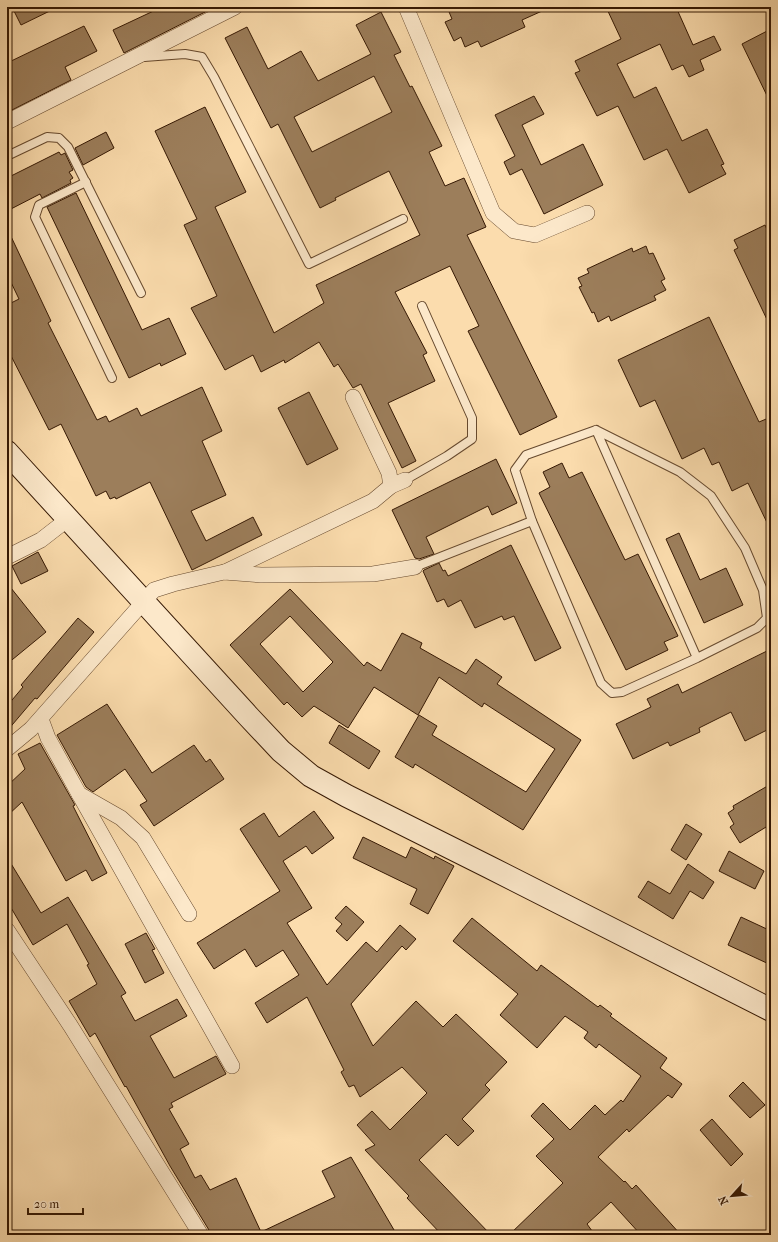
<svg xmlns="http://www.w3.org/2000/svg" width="778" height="1242" font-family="'IM FELL French Canon',serif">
  <rect width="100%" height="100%" fill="#fbdcad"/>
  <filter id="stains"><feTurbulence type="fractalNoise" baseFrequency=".005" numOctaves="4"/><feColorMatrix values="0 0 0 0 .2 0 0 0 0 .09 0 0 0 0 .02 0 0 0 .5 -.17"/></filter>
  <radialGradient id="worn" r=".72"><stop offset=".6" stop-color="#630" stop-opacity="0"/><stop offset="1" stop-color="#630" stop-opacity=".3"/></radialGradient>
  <g fill="#9c7e5b" stroke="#351803" fill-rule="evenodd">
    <path d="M12 7H58L21 25Z"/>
    <path d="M162 7H215L124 53 113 30Z"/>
    <path d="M447 7H551L522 20 525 27 481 47 478 41 465 47 461 37 454 41 445 22 452 19Z"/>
    <path d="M606 7H676L693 45 714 36 721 50 700 60 704 70 689 77 683 65 672 70 660 44 617 64 634 98 656 87 682 141 707 129 724 164 721 165 726 174 689 193 667 149 644 160 618 106 597 116 575 73 580 71 575 61 621 39Z"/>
    <path d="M381 12 401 52 394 55 410 87 412 86 442 146 429 152 445 186 464 178 486 227 467 235 557 417 520 435 468 331 479 326 450 266 395 292 427 353 423 355 435 381 388 403 416 461 402 468 361 384 353 388 338 364 334 367 319 342 285 363 284 360 261 372 253 355 225 370 191 308 217 296 184 225 197 219 155 131 205 107 246 192 215 207 274 333 324 303 316 285 420 235 389 171 335 198 336 200 320 208 278 124 271 128 225 38 247 27 268 69 301 51 318 81 371 54 356 25ZM374 76 392 112 312 152 294 117Z"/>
    <path d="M84 26 97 51 65 67 71 80 12 110 7 100V63Z"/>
    <path d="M771 29V104L742 44Z"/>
    <path d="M534 96 544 114 522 125 541 165 583 144 603 185 544 214 522 169 510 175 504 162 515 156 495 115Z"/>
    <path d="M106 132 114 148 83 165 75 148Z"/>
    <path d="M59 152 61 155 65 153 73 170 69 172 73 178 70 180 71 183 42 198 40 194 7 211V178Z"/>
    <path d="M76 193 142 330 169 318 186 354 161 366 160 363 129 378 47 207Z"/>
    <path d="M765 225 771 238V328L734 250 738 248 734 240Z"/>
    <path d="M7 228 51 321 48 323 97 420 106 416 109 422 137 408 141 416 202 387 222 431 202 441 226 495 191 511 206 541 253 517 262 535 192 570 150 482 116 499 115 497 110 499 106 491 96 496 61 424 49 430 7 348V305L19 299 7 274Z"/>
    <path d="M646 246 649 254 653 253 665 279 661 281 666 290 654 296 656 300 634 310 611 321 609 316 598 322 594 312 592 313 579 287 582 286 578 278 589 273 587 269 632 248 633 252Z"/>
    <path d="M709 317 759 422 771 417V531L748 483 732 491 719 462 712 465 704 448 682 459 655 400 640 407 618 360Z"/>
    <path d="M309 392 338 449 307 465 278 408Z"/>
    <path d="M496 459 517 503 492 515 488 506 426 537 434 554 419 559 415 558 392 510Z"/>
    <path d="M562 463 569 478 582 472 625 560 638 554 678 636 664 642 668 650 626 670 539 493 550 487 543 472Z"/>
    <path d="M679 533 700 580 726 568 743 605 704 623 666 539Z"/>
    <path d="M511 545 561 648 535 661 514 616 504 620 502 616 475 628 461 600 448 607 444 599 437 602 423 571 424 570 439 563 443 571 445 570 448 576Z"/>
    <path d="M38 552 48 571 21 584 12 566Z"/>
    <path d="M7 583 46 632 7 664Z"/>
    <path d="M290 589 364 666 367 662 381 671 402 633 422 643 420 648 466 674 476 659 502 677 497 684 581 740 523 830 415 764 413 768 395 757 419 715 437 726 432 735 526 792 555 749 484 703 482 707 439 677 418 715 374 687 348 728 314 706 302 717 287 702 284 705 230 645ZM290 616 333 662 303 692 260 644Z"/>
    <path d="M78 618 94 632 37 699 35 698 7 731V706L23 687 21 685Z"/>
    <path d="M771 649V728L745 741 731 712 699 728 700 732 670 746 668 742 633 759 616 724 651 707 647 699 678 684 682 693Z"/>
    <path d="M107 704 152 773 194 745 206 762 210 759 224 779 154 826 140 805 147 801 125 769 93 792 86 787 57 735Z"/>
    <path d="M339 725 380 751 369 769 329 743Z"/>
    <path d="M40 743 75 805 73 806 107 873 92 881 86 870 66 881 22 802 7 816V786L25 769 18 754Z"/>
    <path d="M771 784V824L740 843 730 827 734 824 728 813 734 809 733 806Z"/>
    <path d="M314 811 334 838 312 854 306 846 283 861 312 908 287 923 327 985 366 942 377 952 400 925 416 939 406 950 402 946 351 1004 373 1046 416 1001 443 1027 456 1014 507 1062 485 1085 490 1090 462 1119 474 1131 458 1146 446 1134 419 1160 491 1235H442L407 1198 409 1196 365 1150 375 1145 357 1125 372 1111 390 1130 427 1093 402 1067 360 1097 354 1085 349 1087 341 1072 344 1070 307 997 267 1023 255 1003 299 975 283 950 256 967 245 949 214 969 197 943 280 891 240 829 264 813 279 837Z"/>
    <path d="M686 824 702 834 686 860 671 850Z"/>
    <path d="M363 837 406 858 411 847 434 859 435 856 454 866 428 914 410 904 417 889 353 858Z"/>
    <path d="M729 851 764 871 755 889 719 871Z"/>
    <path d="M7 857 41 913 68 897 126 993 121 996 135 1021 177 999 187 1016 150 1036 174 1078 216 1056 225 1072 226 1074 171 1103 173 1107 169 1109 189 1144 180 1149 195 1178 201 1175 210 1190 236 1178 261 1232 335 1197 322 1171 351 1157 397 1235H212L170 1166 126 1086 125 1087 95 1033 90 1037 69 1001 97 984 87 965 89 964 67 924 33 945 7 901Z"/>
    <path d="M688 864 714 882 703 899 690 891 673 919 638 897 648 881 670 894Z"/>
    <path d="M346 906 364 922 347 941 336 931 342 924 335 918Z"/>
    <path d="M741 917 771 931V965L728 945Z"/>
    <path d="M472 918 537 971 541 965 598 1007 600 1005 612 1014 610 1016 667 1058 660 1068 682 1084 672 1098 668 1095 629 1132 627 1129 598 1157 624 1182 625 1181 632 1189 636 1185 681 1235H641L611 1202 587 1224 595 1235H509L563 1183 536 1156 554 1139 531 1116 543 1103 570 1130 595 1105 605 1115 621 1100 623 1102 641 1076 599 1044 596 1048 584 1038 588 1032 565 1016 537 1048 500 1015 518 994 453 941Z"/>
    <path d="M146 933 155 949 152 950 164 973 145 983 125 944Z"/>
    <path d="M743 1082 765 1105 750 1118 729 1096Z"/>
    <path d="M712 1119 743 1154 731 1166 700 1130Z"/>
  </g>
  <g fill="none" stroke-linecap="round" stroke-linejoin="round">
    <defs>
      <g id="service">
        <path d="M144 57 185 54 202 57 214 77 309 264 403 219"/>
        <path d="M7 156 47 137 59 138 68 147 141 293"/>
        <path d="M86 182 39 205 35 217 112 378"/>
        <path d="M596 430 680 472 711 496 745 548 763 590 767 618 757 628 697 658 622 692 612 693 601 683 532 521 515 470 526 455 596 430 697 658"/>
        <path d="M405 480 447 456 472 439V418L422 306"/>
        <path d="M415 567 532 521"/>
      </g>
      <g id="minor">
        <path d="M406 7 493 213 514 231 535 235 587 213"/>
        <path d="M7 122 235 7"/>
        <path d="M391 486 405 480"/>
        <path d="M7 557 41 540 68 519"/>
        <path d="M225 572 373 501 391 486 389 473 353 397"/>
        <path d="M41 719 48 738 79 794 121 818 143 838 189 914"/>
        <path d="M7 749 31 729 154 590 173 584 224 572 261 575 373 574 415 567"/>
        <path d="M79 794 232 1066"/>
        <path d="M7 930 70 1025 201 1235"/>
      </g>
      <path id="secondary" d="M7 452 249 717 281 751 311 776 347 796 489 867 771 1010"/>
    </defs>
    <use href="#service" stroke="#66492e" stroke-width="10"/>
    <use href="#minor" stroke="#66492e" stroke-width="16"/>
    <use href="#secondary" stroke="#351803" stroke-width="24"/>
    <use href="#service" stroke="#fce8ca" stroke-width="8"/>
    <use href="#minor" stroke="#fce8ca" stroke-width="15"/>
    <use href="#secondary" stroke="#fce8ca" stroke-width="22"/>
  </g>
  <rect width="778" height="1242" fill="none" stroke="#fbdcad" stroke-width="24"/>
  <rect x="8" y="8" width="762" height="1226" fill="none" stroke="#351803" stroke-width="2"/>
  <rect x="12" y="12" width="754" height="1218" fill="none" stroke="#351803"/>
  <g transform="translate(732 1196) rotate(243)" stroke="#fce8ca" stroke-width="3" paint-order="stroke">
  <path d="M0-3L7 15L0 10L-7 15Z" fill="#351803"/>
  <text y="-6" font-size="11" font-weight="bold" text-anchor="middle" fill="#351803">N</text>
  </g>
  <path d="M28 1208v6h55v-6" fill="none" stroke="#351803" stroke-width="2"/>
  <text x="34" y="1208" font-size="12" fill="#351803" stroke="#fce8ca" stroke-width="3" paint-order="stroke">20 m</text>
  <rect width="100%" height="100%" filter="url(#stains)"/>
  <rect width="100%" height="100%" fill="url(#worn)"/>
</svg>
